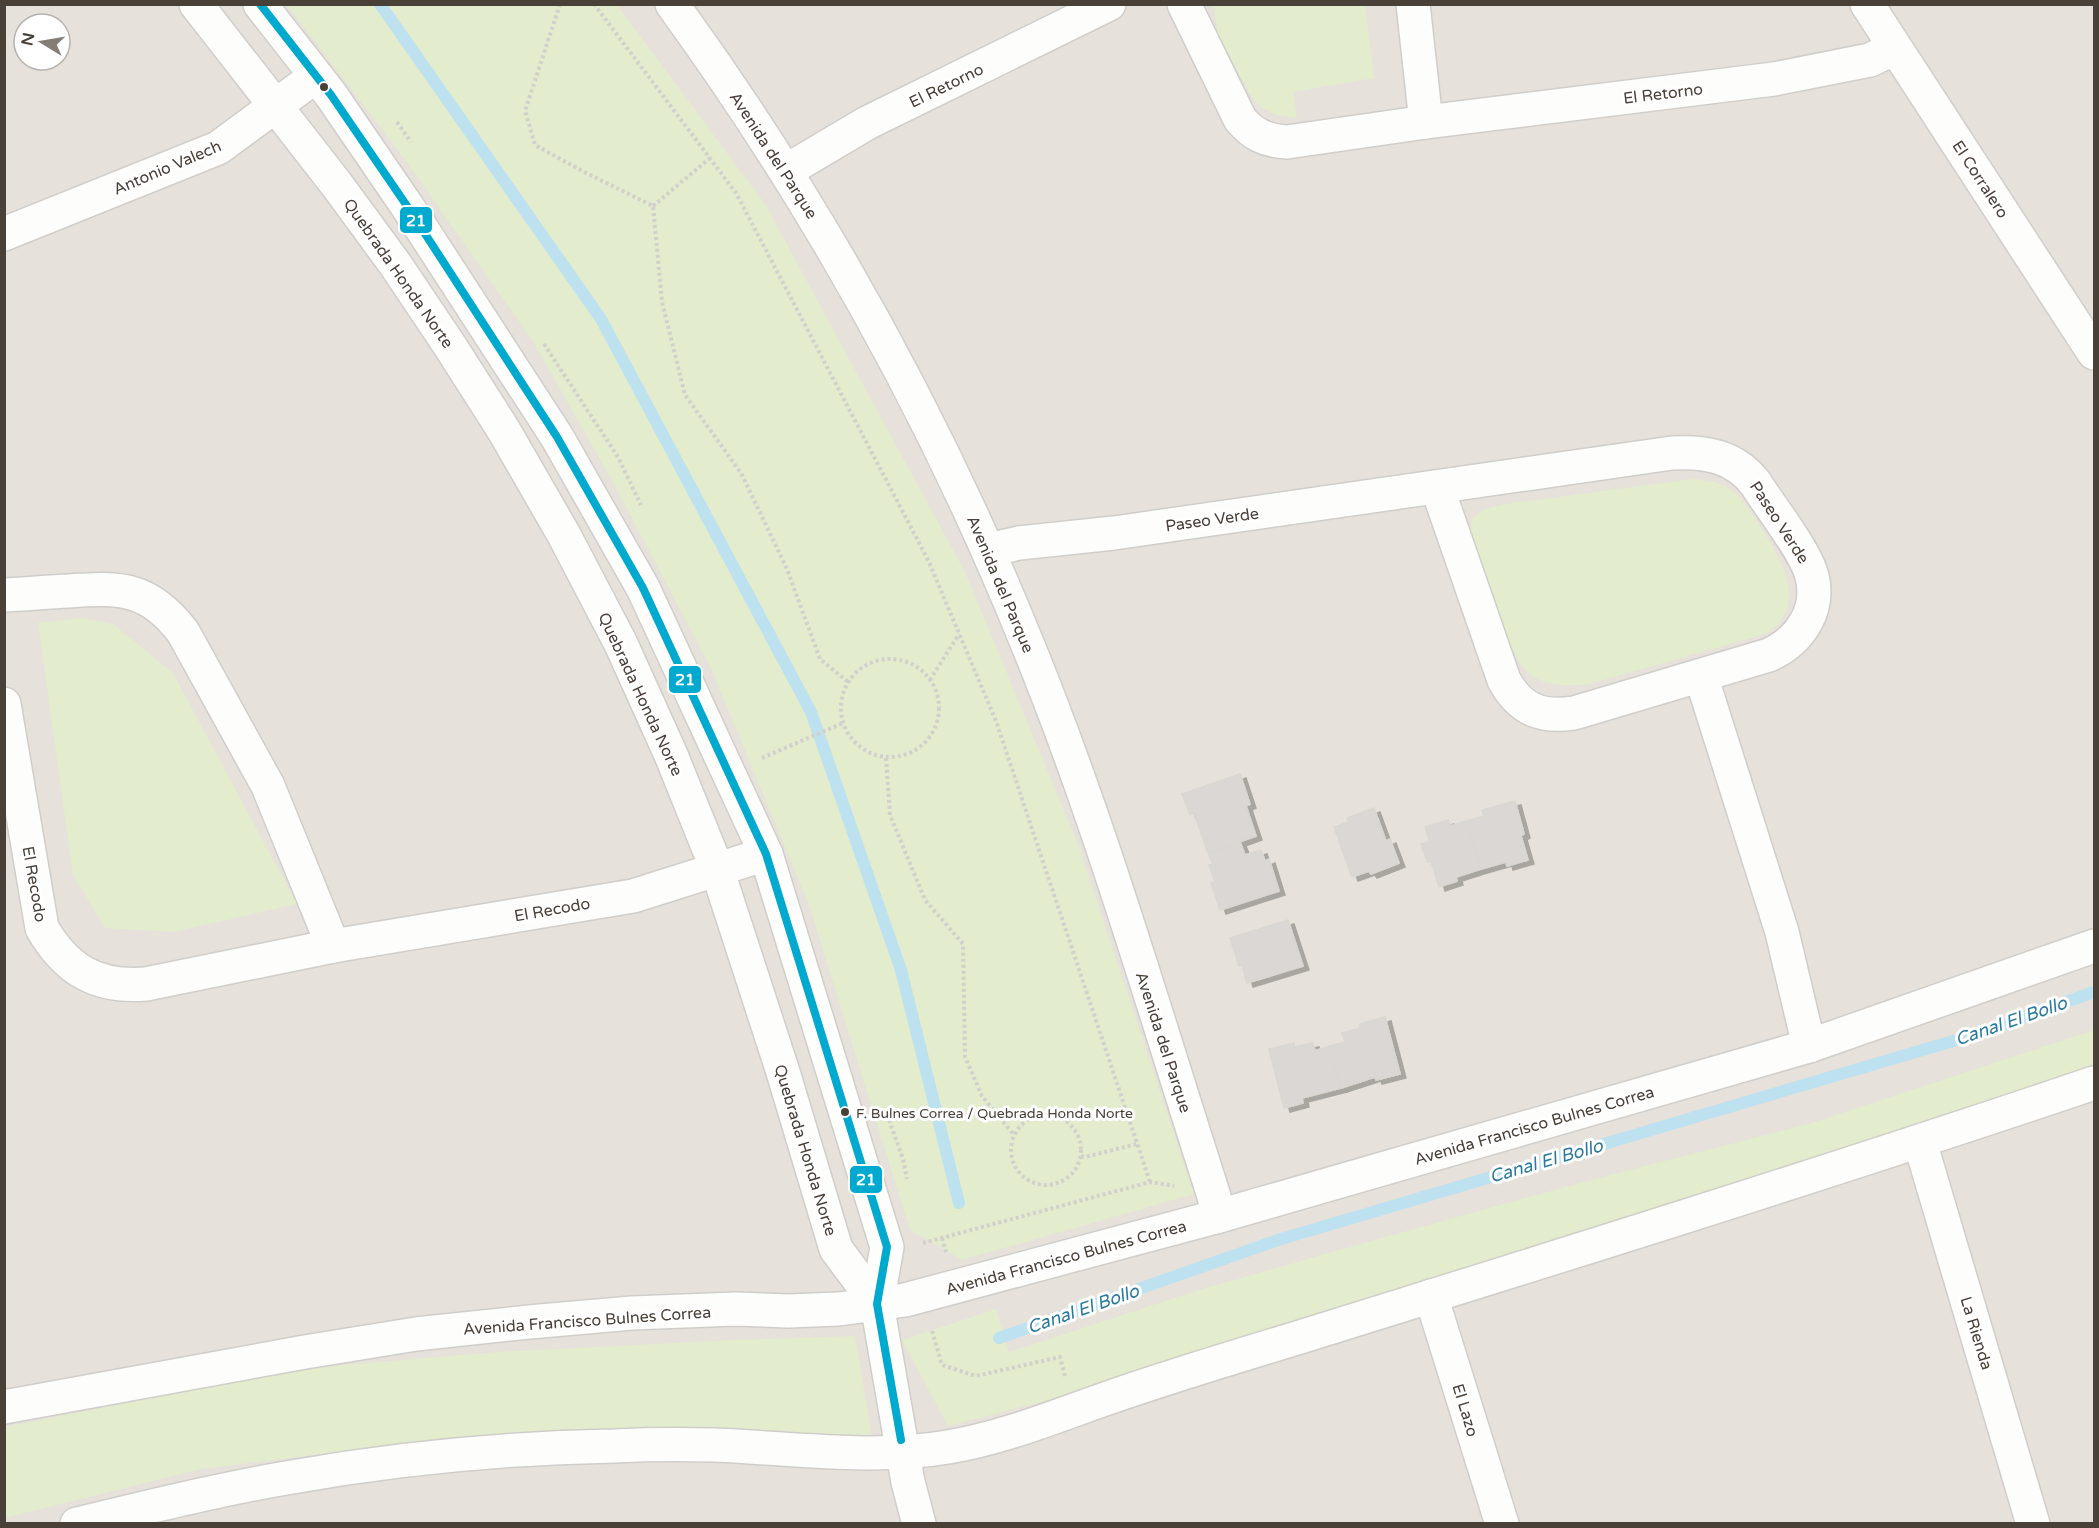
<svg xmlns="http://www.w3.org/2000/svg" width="2099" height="1528" font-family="'Varela Round',sans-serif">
  <defs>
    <filter id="shadow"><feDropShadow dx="6" dy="4" stdDeviation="0" flood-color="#0004"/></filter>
  </defs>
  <rect width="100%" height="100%" fill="#f2f0ed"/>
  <path fill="#e6e1da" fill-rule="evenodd" d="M5 5H2094V1523H5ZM24 24H60V60H24Z"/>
  <g fill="#e3eccd">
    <path d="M287 5H617L765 204 965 572 1077 842 1194 1194 962 1260 910 1230 809 905 711 668 615 486 534 343 404 158Z"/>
    <path d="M1213 5H1365L1374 78 1293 92 1297 118 1276 115 1260 107 1250 94 1218 34Z"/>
    <path d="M1692 479C1702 480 1714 481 1723 485 1740 493 1750 511 1760 526 1781 559 1810 606 1766 634L1589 684C1526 691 1518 667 1499 615 1491 590 1482 566 1473 541 1465 512 1481 510 1505 504Z"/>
    <path d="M81 618 113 624 173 673 297 904 174 932 105 928 73 875 38 623Z"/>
    <path d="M2094 1030V1077L1095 1388 948 1426 902 1340 996 1309 1009 1352 1196 1291 1357 1245 1572 1185 1812 1123Z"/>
    <path d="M855 1336 872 1437 681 1434 452 1438 201 1469 5 1518 4 1427 307 1368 497 1352 732 1340Z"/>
  </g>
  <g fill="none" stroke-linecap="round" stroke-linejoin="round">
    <g stroke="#bee1f0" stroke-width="12">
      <path d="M380 4 601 319 811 712 901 970 959 1203"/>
      <path d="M999 1338 1281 1239 1977 1034 2094 992"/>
    </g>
  </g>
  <g fill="#dad7d4" stroke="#dad7d2" stroke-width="1.5" filter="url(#shadow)">
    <path d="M1240 774 1250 804 1246 806 1256 836 1208 853 1194 813 1190 815 1182 794Z"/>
    <path d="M1515 801 1524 834 1521 836 1528 860 1507 866 1506 862 1481 869 1467 821 1484 816 1482 810Z"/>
    <path d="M1374 808 1386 841 1390 839 1399 863 1371 874 1369 871 1352 877 1334 827 1349 822 1347 818Z"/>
    <path d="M1448 820 1450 826 1467 821 1481 869 1456 877 1457 881 1439 887 1431 861 1427 862 1421 844 1430 842 1425 827Z"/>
    <path d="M1240 842 1245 855 1261 850 1265 861 1269 859 1279 891 1220 910 1211 883 1215 882 1209 865 1213 864 1208 853Z"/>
    <path d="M1288 920 1303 966 1247 983 1242 965 1239 966 1230 938Z"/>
    <path d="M1385 1017 1400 1074 1376 1080 1375 1077 1341 1088 1329 1046 1345 1042 1342 1033 1360 1028V1024Z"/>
    <path d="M1294 1043 1295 1047 1313 1043 1315 1051 1329 1046 1341 1088 1302 1098 1303 1103 1284 1108 1269 1049Z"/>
  </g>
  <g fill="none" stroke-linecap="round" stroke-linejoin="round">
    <defs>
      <g id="minor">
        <path d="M196 4 337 185 395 264 450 346 503 429 564 535 621 644 671 755 717 869 783 1072 836 1249 877 1304"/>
        <path d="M260 4 331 95 407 206 557 437 643 588 766 854 887 1247 877 1304 908 1482 919 1524"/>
        <path d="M672 4C816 202 935 416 1027 643 1100 821 1154 1010 1213 1193L1219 1216"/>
        <path d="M1184 4 1240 119C1253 135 1267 141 1287 142L1426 122 1774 79 1870 60 1895 48"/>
        <path d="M1413 4 1426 122"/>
        <path d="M1867 4 2094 353"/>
        <path d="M786 171 867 123 1109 4"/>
        <path d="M4 234 218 148 316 76"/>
        <path d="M988 550 1019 543 1114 533 1672 453C1705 451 1735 456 1756 484 1771 508 1803 548 1811 573 1822 609 1800 641 1769 655L1574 713C1542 718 1520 710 1504 680L1437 487"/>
        <path d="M4 595C26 594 47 592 69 591 122 587 149 588 183 632L268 786 333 946"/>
        <path d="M1701 676 1782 932 1809 1046"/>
        <path d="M4 704 42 928C66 970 97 988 146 984L333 946 633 896 766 854"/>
        <path d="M1920 1142 2033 1524"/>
        <path d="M1431 1296 1502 1524"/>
        <path d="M4 1407 305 1352 416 1334 529 1322 632 1313 736 1309 788 1311 839 1309 905 1300 1219 1216 1809 1046 2094 946"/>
        <path d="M77 1524C149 1507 220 1489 292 1477 398 1458 506 1448 614 1446 660 1444 705 1444 750 1447 816 1451 883 1458 948 1447 1003 1438 1056 1416 1108 1398 1171 1376 1234 1357 1297 1338 1564 1255 1830 1172 2094 1083"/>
      </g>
    </defs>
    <use href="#minor" stroke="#d0ceca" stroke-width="36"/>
    <g stroke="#d2d0cb" stroke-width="4" stroke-dasharray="3 3" stroke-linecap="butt">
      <path d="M560 4 525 111 535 145 584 172 653 206 662 302 685 395 741 473 787 569 820 659 848 682"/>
      <path d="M594 4 736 193 928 560 996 721 1150 1182"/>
      <path d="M397 122 411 142"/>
      <path d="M653 206 710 158"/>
      <path d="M544 344 618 457 641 505"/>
      <circle cx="890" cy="708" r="49"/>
      <path d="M930 680 959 634"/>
      <path d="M762 758 843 723"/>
      <path d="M886 758 890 815 925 900 963 944 965 1057 982 1096 1014 1135"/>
      <circle cx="1046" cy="1150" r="35"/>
      <path d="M889 1120 903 1159 907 1179"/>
      <path d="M1081 1156 1085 1157 1137 1144"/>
      <path d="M942 1238 946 1252"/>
      <path d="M923 1243 1150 1182 1174 1186"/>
      <path d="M932 1331 942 1365 976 1376 1060 1357 1065 1376"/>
    </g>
    <use href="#minor" stroke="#fdfdfc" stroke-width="33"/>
    <defs>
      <path id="bus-1" d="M260 4 331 95 407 206 557 437 643 588 766 854 887 1247 877 1304 901 1440"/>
    </defs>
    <use href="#bus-1" stroke="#fff" stroke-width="12"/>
    <use href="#bus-1" stroke="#00a9ce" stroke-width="8"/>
  </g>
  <g fill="#494038" stroke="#fff" stroke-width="2">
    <circle cx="324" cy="87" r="5"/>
    <circle cx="845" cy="1112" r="5"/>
  </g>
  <g text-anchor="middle" stroke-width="6" stroke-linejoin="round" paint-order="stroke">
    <g font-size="14" fill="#494038" stroke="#fff" text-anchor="start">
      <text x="856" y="1118">F. Bulnes Correa / Quebrada Honda Norte</text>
    </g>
    <g font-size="16" fill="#494038" stroke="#fff">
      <text transform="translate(946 85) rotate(-26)" y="6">El Retorno</text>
      <text transform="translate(1663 93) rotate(-7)" y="6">El Retorno</text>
      <text transform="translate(774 155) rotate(57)" y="6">Avenida del Parque</text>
      <text transform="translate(167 167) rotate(-23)" y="6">Antonio Valech</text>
      <text transform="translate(1981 179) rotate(57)" y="6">El Corralero</text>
      <text transform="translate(399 273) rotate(55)" y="6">Quebrada Honda Norte</text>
      <text transform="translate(1212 519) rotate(-8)" y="6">Paseo Verde</text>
      <text transform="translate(1780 522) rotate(57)" y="6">Paseo Verde</text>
      <text transform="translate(1001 584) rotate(67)" y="6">Avenida del Parque</text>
      <text transform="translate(641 694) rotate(65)" y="6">Quebrada Honda Norte</text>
      <text transform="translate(35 884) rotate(80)" y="6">El Recodo</text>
      <text transform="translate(552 909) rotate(-10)" y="6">El Recodo</text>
      <text transform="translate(1164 1042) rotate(72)" y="6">Avenida del Parque</text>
      <text transform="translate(1534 1125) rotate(-16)" y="6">Avenida Francisco Bulnes Correa</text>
      <text transform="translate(806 1150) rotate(73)" y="6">Quebrada Honda Norte</text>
      <text transform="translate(1066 1257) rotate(-15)" y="6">Avenida Francisco Bulnes Correa</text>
      <text transform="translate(587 1320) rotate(-4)" y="6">Avenida Francisco Bulnes Correa</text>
      <text transform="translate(1977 1333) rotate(73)" y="6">La Rienda</text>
      <text transform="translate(1466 1410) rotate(73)" y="6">El Lazo</text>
    </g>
    <g font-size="18" font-style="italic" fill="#2b7a9d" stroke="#fff">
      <text transform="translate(2011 1021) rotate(-19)" y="6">Canal El Bollo</text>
      <text transform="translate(1546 1161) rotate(-16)" y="6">Canal El Bollo</text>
      <text transform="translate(1083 1309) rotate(-19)" y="6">Canal El Bollo</text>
    </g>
  </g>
  <g stroke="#fff" stroke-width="2">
    <rect x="399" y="206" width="34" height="28" rx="6" fill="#00a9ce"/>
    <rect x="668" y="665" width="34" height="29" rx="6" fill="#00a9ce"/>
    <rect x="849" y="1165" width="34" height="29" rx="6" fill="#00a9ce"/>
  </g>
  <g font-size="16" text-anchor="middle" font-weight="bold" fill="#fff">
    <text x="416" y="226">21</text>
    <text x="685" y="685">21</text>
    <text x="866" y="1185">21</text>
  </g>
  <rect width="2099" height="1528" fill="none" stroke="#494038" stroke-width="12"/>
  <g transform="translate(42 42) rotate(281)"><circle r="28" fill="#ffffff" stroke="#b6b3af" stroke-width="1.5"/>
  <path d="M0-4.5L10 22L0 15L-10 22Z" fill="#847e77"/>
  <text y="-9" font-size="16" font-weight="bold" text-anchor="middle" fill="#494038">N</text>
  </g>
</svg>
